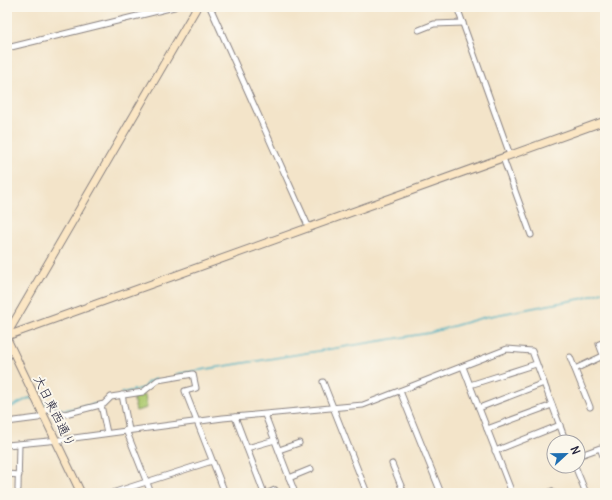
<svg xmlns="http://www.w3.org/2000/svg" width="612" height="500" font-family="Delius,'Klee One',sans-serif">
  <rect width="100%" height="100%" fill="#fbf7ec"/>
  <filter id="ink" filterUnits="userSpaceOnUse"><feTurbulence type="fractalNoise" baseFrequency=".025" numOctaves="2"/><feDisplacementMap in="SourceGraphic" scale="8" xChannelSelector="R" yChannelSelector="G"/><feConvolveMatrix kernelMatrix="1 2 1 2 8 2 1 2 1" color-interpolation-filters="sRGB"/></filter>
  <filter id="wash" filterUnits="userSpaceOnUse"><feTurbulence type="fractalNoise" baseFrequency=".012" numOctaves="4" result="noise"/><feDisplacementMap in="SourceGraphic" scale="16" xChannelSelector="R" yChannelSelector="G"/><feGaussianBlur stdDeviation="0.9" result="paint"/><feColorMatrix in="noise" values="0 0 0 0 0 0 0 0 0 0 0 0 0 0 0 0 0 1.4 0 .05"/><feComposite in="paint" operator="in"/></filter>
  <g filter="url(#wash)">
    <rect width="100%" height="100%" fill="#f3e4c9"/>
    <path fill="#afcb72" stroke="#687656" d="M145 395 147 408 136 411 133 396Z"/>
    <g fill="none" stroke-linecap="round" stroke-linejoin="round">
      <g stroke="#42adc0" stroke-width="1.5">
        <path d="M176 374 429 333 485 317 585 298 605 291"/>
        <path d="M122 393 143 388 148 382 156 379"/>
        <path d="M40 402 64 410 96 404"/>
        <path d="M7 409 29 398 32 399"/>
      </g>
    </g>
  </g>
  <g filter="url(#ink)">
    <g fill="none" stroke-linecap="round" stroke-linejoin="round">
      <defs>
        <g id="street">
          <path d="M210 7 309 228"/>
          <path d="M457 7 510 155"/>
          <path d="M419 30 434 24 463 23"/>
          <path d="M7 48 174 7"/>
          <path d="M503 158 531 235"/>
          <path d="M605 342 599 344 605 360"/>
          <path d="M570 357 590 407"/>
          <path d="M463 367 512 493"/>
          <path d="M575 369 603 356"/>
          <path d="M323 382 367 493"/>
          <path d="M470 385 536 364"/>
          <path d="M400 391 441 493"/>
          <path d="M122 395 129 430"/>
          <path d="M101 405 107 433"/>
          <path d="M479 408 544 383"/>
          <path d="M41 412 48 409 65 414 104 404 111 397 143 392 158 380 193 374 196 388 185 391 225 493"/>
          <path d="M265 415 295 493"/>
          <path d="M235 417 264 493"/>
          <path d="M7 422 38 418 43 415"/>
          <path d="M487 429 552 405"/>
          <path d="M126 430 151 493"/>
          <path d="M7 445 59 440 223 418 363 405 507 349 532 351 566 442"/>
          <path d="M247 448 275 440"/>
          <path d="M279 450 299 443"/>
          <path d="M495 451 560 425"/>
          <path d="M578 456 600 448 605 461"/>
          <path d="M392 464 404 493"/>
          <path d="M575 466 586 493"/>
          <path d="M7 474 19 475"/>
          <path d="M289 478 311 469"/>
          <path d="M18 489 19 444"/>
          <path d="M552 491 553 493"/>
          <path d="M112 493 212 461"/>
          <path d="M268 493 275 490 276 493"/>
        </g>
        <g id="secondary">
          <path d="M7 334 197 7"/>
          <path d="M7 336 605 121"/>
          <path d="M7 339 81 493"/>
        </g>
      </defs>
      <use href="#street" stroke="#8a8382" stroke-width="7"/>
      <use href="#secondary" stroke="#8a8382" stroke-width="9"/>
      <use href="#street" stroke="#fff" stroke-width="5"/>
      <use href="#secondary" stroke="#fbe6c4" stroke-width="7"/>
    </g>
  </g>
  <g text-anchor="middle" stroke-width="4" stroke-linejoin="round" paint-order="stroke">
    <g font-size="13" fill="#22223b" stroke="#fbf7ec">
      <text transform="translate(55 411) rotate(64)" y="5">大日東西通り</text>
    </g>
  </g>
  <rect width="612" height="500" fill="none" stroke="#fbf7ec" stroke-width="24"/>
  <g transform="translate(566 454) rotate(68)"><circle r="19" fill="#fbf7ec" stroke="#a4a2a5"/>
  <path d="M0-3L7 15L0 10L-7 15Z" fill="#1f6fb2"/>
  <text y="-6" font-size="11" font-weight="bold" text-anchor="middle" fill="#22223b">N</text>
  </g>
</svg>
